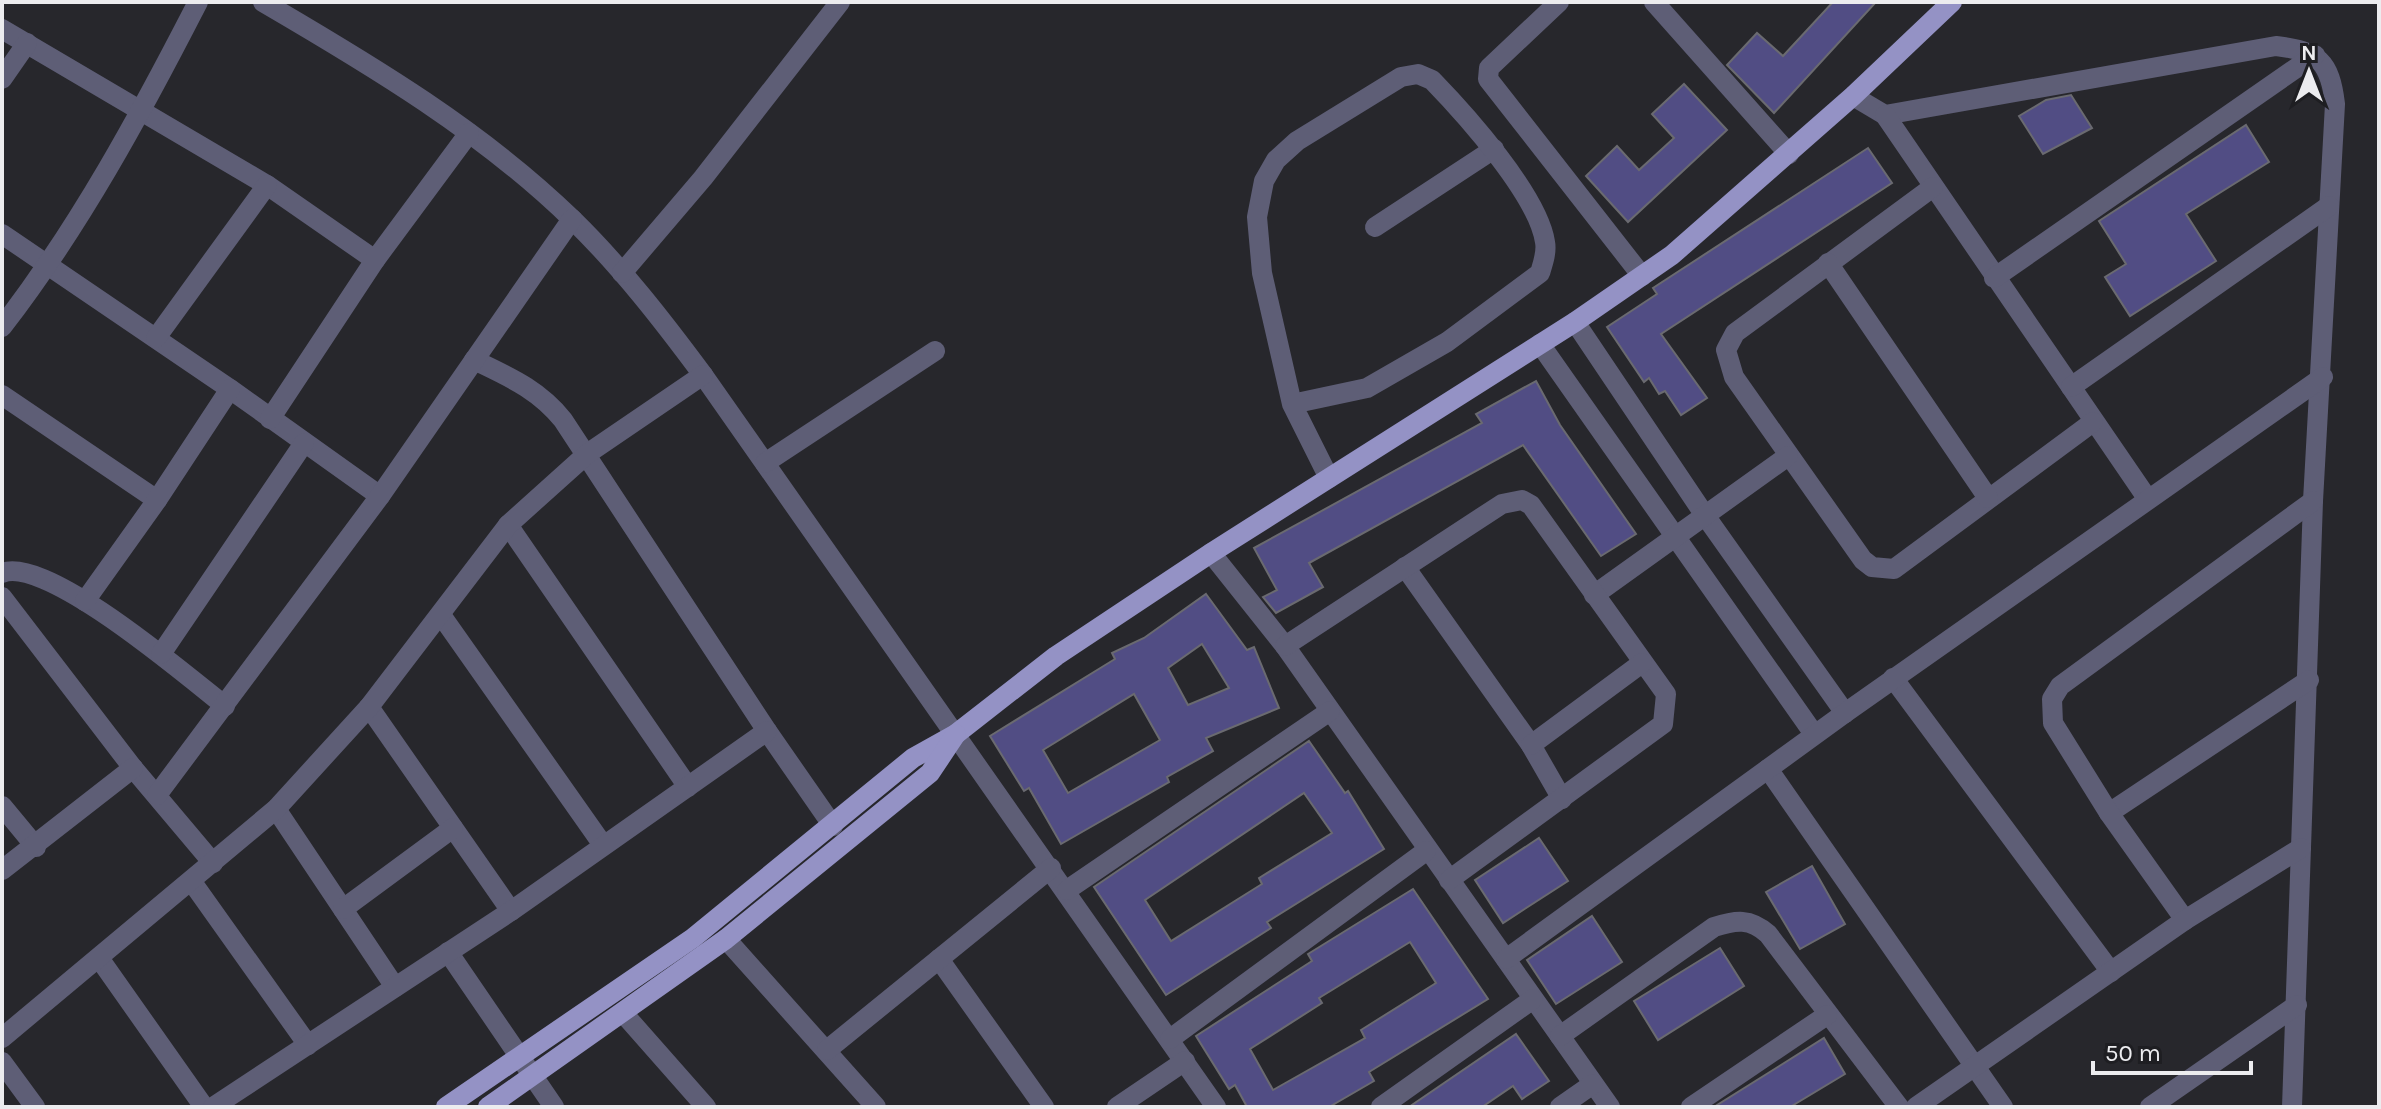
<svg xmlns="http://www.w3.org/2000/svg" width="2381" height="1109" font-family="Karla,sans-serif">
  <rect width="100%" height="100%" fill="#27272c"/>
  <g fill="#514d84" stroke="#6a6a70" stroke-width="2" fill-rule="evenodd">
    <path d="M1833 2H1876L1774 113 1727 65 1757 33 1783 56Z"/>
    <path d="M1684 84 1727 130 1628 222 1586 176 1617 146 1639 170 1674 138 1652 114Z"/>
    <path d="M2071 95 2092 128 2043 154 2019 116 2046 100Z"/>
    <path d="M2246 125 2269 162 2186 214 2216 261 2130 316 2105 277 2126 264 2099 221Z"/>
    <path d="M1868 148 1892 183 1661 334 1707 398 1681 415 1665 391 1659 394 1649 378 1644 382 1607 327 1657 294 1653 288Z"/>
    <path d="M1536 381 1560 425 1636 534 1601 556 1523 445 1309 563 1323 587 1276 613 1263 597 1277 590 1254 548 1482 423 1476 414Z"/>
    <path d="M1206 594 1247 650 1254 647 1279 708 1206 738 1213 751 1167 777 1169 782 1061 844 1029 788 1024 791 990 736 1115 659 1112 653 1144 638ZM1202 644 1229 688 1188 705 1168 668ZM1134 694 1160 740 1068 793 1043 750Z"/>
    <path d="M1309 741 1345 793 1348 791 1384 849 1267 922 1271 928 1166 995 1094 887ZM1304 793 1332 833 1259 878 1262 884 1171 941 1145 900Z"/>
    <path d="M1539 838 1568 881 1503 923 1475 880Z"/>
    <path d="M1812 866 1845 924 1800 949 1766 892Z"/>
    <path d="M1413 889 1488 999 1369 1072 1374 1081 1329 1107H1243L1246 1105 1235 1085 1229 1089 1196 1036 1312 961 1308 954ZM1410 942 1436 983 1361 1030 1365 1038 1273 1090 1250 1049 1322 1003 1319 998Z"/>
    <path d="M1592 916 1622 962 1556 1004 1527 960Z"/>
    <path d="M1720 948 1744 986 1658 1040 1634 1001Z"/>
    <path d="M1516 1034 1549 1081 1522 1099 1513 1086 1482 1107H1409Z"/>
    <path d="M1824 1038 1845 1074 1790 1107H1714Z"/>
  </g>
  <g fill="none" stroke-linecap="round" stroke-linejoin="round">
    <g stroke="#5e5e76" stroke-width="20">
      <path d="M263 2C371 65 483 132 573 220 621 267 663 321 703 375L1216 1107"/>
      <path d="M1559 2 1489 68 1488 79 1642 276"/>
      <path d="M1654 2 1789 154"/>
      <path d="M2 29 267 185 375 260"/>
      <path d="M2 79 27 43"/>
      <path d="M1853 96 1885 115 2276 46C2318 51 2330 61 2335 104L2313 501 2292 1107"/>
      <path d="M1885 115 2147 498"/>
      <path d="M1933 187 1735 333 1726 350 1734 377 1863 560 1872 567 1894 569 2093 422"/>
      <path d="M1375 227 1494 149"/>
      <path d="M2 234 230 389 380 496"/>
      <path d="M1828 263 1988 498"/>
      <path d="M622 273 703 178 840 2"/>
      <path d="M1994 278 2315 55"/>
      <path d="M1575 322 1704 514 1845 713"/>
      <path d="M2 327C80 226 140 115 198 2"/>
      <path d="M156 338 267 185"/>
      <path d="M1540 344 1814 734"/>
      <path d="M474 360C509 377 538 389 563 420L767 731 833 826"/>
      <path d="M2071 387 2329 206"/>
      <path d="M2 395 157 500"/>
      <path d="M1292 404 1367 388 1447 342 1540 273C1543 263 1547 252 1545 242 1538 195 1465 114 1432 80L1418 74 1401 77 1297 141 1276 160 1264 181 1257 217 1262 273 1292 404 1329 478"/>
      <path d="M270 419 375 260 469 133"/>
      <path d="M765 463 935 351"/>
      <path d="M508 525 688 787"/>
      <path d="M1211 553 1285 646 1610 1107"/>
      <path d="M1405 567 1531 745 1562 799"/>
      <path d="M2 573C46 555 187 676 225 706"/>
      <path d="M1594 595 1788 456"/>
      <path d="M2 597 133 768 213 863"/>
      <path d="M85 601 157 500 230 389"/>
      <path d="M441 615 603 845"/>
      <path d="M1285 646 1502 504 1522 500 1531 505 1666 694 1663 724 1449 880"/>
      <path d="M161 654 304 443"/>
      <path d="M1893 678 2111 972"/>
      <path d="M369 707 511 911"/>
      <path d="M1531 745 1642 663"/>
      <path d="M1768 769 2003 1107"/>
      <path d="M157 795 380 496 572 219"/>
      <path d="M2 806 36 847"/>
      <path d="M276 809 395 987"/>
      <path d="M2109 813 2309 680"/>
      <path d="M2 870 133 768"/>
      <path d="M192 882 308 1045"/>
      <path d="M1067 890 1330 711"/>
      <path d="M343 909 453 828"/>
      <path d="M2185 920 2109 813 2053 723 2052 699 2060 686 2313 501"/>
      <path d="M726 939 876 1107"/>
      <path d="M448 952 554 1107"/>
      <path d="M99 958 204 1107"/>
      <path d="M939 959 1044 1107"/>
      <path d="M1506 959 1845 713 2323 377"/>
      <path d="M623 1013 706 1107"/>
      <path d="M1560 1036 1714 927C1736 920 1750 918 1768 934L1899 1107"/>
      <path d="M2 1038 276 809 369 707 508 525 587 454 703 375"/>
      <path d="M1170 1039 1426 851"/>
      <path d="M827 1050 1051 868"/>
      <path d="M2 1062 35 1107"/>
      <path d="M213 1107 511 911 767 731"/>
      <path d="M1117 1107 1185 1061"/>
      <path d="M1381 1107 1533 999"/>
      <path d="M1560 1107 1593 1084"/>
      <path d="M1691 1107 1827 1015"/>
      <path d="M1916 1107 2185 920 2301 848"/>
      <path d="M2150 1107 2297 1005"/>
    </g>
    <g stroke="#9492c5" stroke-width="20">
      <path d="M446 1107 693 938 913 758 956 734 1056 656 1211 553 1575 322 1672 255 1853 96 1952 2"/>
      <path d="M488 1107 726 939 930 773 956 734"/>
    </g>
  </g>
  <rect width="2381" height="1109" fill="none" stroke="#ececef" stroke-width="8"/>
  <g transform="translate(2309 72)" stroke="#1e1e22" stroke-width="6" paint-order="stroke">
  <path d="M0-6L14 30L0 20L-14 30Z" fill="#ececef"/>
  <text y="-12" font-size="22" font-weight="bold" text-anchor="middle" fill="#ececef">N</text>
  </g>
  <path d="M2093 1061v12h158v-12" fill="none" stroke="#ececef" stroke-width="4"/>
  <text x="2105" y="1061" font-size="24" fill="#ececef" stroke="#1e1e22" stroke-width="6" paint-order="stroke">50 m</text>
</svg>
